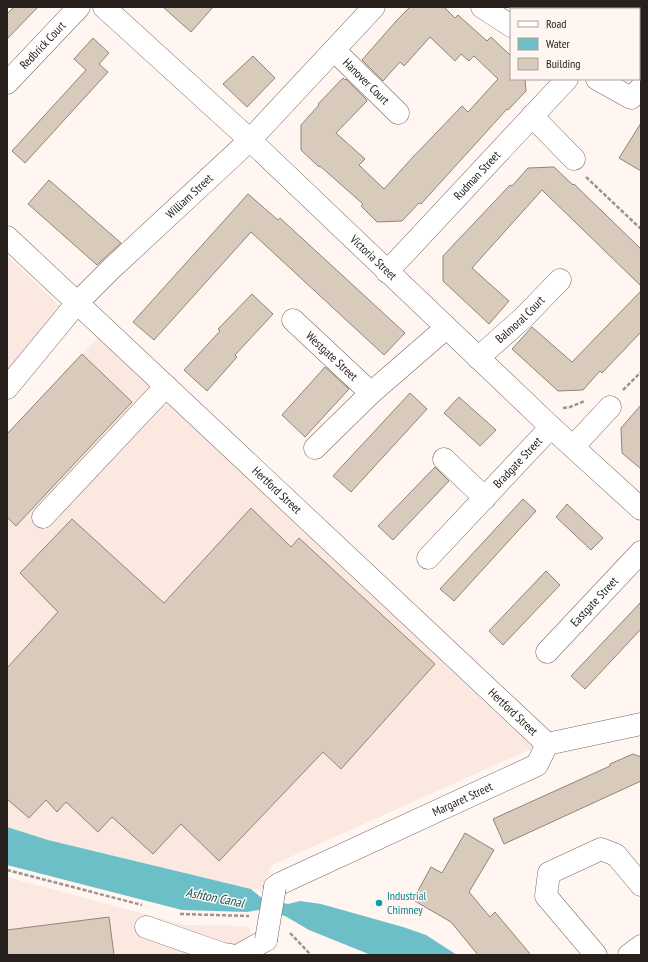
<svg xmlns="http://www.w3.org/2000/svg" width="648" height="962" font-family="'PT Sans Narrow',sans-serif">
  <rect width="100%" height="100%" fill="#fff6f2"/>
  <g fill="#fae8e1">
    <path d="M7 256 63 309 7 370Z"/>
    <path d="M98 338 252 481 533 748 272 865 262 890 251 889 48 840 7 827V433Z"/>
    <path d="M7 877 185 925 249 926 256 955H7Z"/>
  </g>
  <path fill="#6dbfc7" d="M7 827 48 840 251 889 263 899 288 904 300 901 321 904 403 927 426 935 457 955H371L309 930 285 916 259 910 247 912 182 910 7 865Z"/>
  <g fill="#d8cbbb" stroke="#918576">
    <path d="M14 7H38L7 39V14Z"/>
    <path d="M163 7H213L191 32Z"/>
    <path d="M410 7H444L455 18 458 15 487 41 491 37 511 56V79H525L526 91 508 110 507 109 421 204 419 203 402 221 377 222 361 206 363 204 320 166 319 167 301 150V125L319 105 318 104 343 78 345 80 346 79 366 99 367 101 336 133 365 159 359 165 384 189 413 157 462 106 468 112 498 79 474 56 469 61 461 54 455 61 430 37 404 66 400 62 383 81 362 60 397 20Z"/>
    <path d="M93 38 109 53 99 64 108 72 25 163 12 151 86 70 74 59Z"/>
    <path d="M253 56 275 78 247 107 223 84Z"/>
    <path d="M641 123V171L619 158Z"/>
    <path d="M554 167 573 185 574 184 641 249V286L542 190 472 268 509 301 489 324 443 281V256L510 185 512 186 528 168Z"/>
    <path d="M49 180 121 243 97 265 28 204Z"/>
    <path d="M248 194 278 220 280 218 405 333 384 355 251 232 154 340 133 322Z"/>
    <path d="M641 291V332L602 373 600 371 583 390 558 391 512 349 532 327 572 362Z"/>
    <path d="M252 294 273 314 235 355 237 357 207 391 184 370 220 331 218 329Z"/>
    <path d="M82 354 132 402 16 526 7 517V434Z"/>
    <path d="M325 367 349 389 305 437 282 415Z"/>
    <path d="M410 393 427 409 351 492 333 476Z"/>
    <path d="M459 397 496 430 480 446 444 413Z"/>
    <path d="M641 405V469L622 453 621 428Z"/>
    <path d="M435 467 449 481 393 540 378 526Z"/>
    <path d="M523 499 536 511 454 601 440 589Z"/>
    <path d="M567 504 603 538 591 550 556 517Z"/>
    <path d="M251 508 291 547 299 538 435 664 341 769 323 752 219 861 181 824 153 854 112 817 98 832 66 802 57 812 46 800 29 818 7 799V668L58 612 20 573 72 519 164 603Z"/>
    <path d="M546 571 560 585 503 645 489 631Z"/>
    <path d="M641 602V629L585 689 571 676Z"/>
    <path d="M633 754 641 757V781L504 844 493 819 610 766V764Z"/>
    <path d="M465 833 494 850 469 892 490 917 495 912 531 955H478L451 922 413 900 431 867 442 873Z"/>
    <path d="M109 917 114 955H7V930Z"/>
  </g>
  <g fill="none" stroke-linecap="round" stroke-linejoin="round">
    <defs>
      <g id="minor">
        <path id="s1" d="M104 7 250 140 551 427 641 509"/>
        <path d="M482 7 511 26"/>
        <path id="s2" d="M334 50 398 113"/>
        <path d="M597 79 631 98 641 88"/>
        <path id="s3" d="M7 83 79 7"/>
        <path d="M532 116 574 159"/>
        <path id="s4" d="M7 237 547 744"/>
        <path id="s5" d="M387 272 567 79"/>
        <path id="s6" d="M293 320 371 393"/>
        <path id="s7" d="M478 358 523 318 560 280"/>
        <path id="s8" d="M7 388 77 303 110 270 250 140 374 7"/>
        <path d="M573 447 610 407"/>
        <path d="M315 448 371 393 446 328"/>
        <path d="M444 459 485 498"/>
        <path d="M43 517 166 386"/>
        <path id="s9" d="M428 558 551 427"/>
        <path id="s10" d="M547 652 641 552"/>
        <path d="M547 744 641 724"/>
        <path id="s11" d="M275 887 279 884 537 765 547 744"/>
        <path d="M146 927 223 954 230 955"/>
        <path d="M239 955 266 940"/>
        <path d="M596 955 546 896 549 873 601 849 616 855 641 885"/>
        <path d="M629 955 641 946"/>
      </g>
    </defs>
    <use href="#minor" stroke="#7b6961" stroke-width="23"/>
    <g stroke="#9c9490" stroke-width="2.5" stroke-dasharray="4 2" stroke-linecap="butt">
      <path d="M586 177 641 229"/>
      <path d="M623 390 641 372"/>
      <path d="M563 408 570 407 585 401"/>
      <path d="M7 870 142 905"/>
      <path d="M180 914 249 916"/>
      <path d="M290 933 311 955"/>
    </g>
    <use href="#minor" stroke="#fff" stroke-width="22"/>
    <defs>
      <path id="minor-bridge" d="M266 940 275 887"/>
    </defs>
    <use href="#minor-bridge" stroke="#7b6961" stroke-width="23" stroke-linecap="butt"/>
    <use href="#minor-bridge" stroke="#fff" stroke-width="22"/>
  </g>
  <circle fill="#0f9aa8" stroke="#fff6f2" stroke-width="1.5" cx="379" cy="903" r="4"/>
  <g text-anchor="middle" stroke-width="3" stroke-linejoin="round" paint-order="stroke">
    <g font-size="12" fill="#27201d" stroke="#fff6f2">
      <text dy="4" stroke="none"><textPath href="#s3" startOffset="52">Redbrick Court</textPath></text>
      <text dy="4" stroke="none"><textPath href="#s2" startOffset="45">Hanover Court</textPath></text>
      <text dy="4" stroke="none"><textPath href="#s5" startOffset="132">Rudman Street</textPath></text>
      <text dy="4" stroke="none"><textPath href="#s8" startOffset="265">William Street</textPath></text>
      <text dy="4" stroke="none"><textPath href="#s1" startOffset="368">Victoria Street</textPath></text>
      <text dy="4" stroke="none"><textPath href="#s7" startOffset="57">Balmoral Court</textPath></text>
      <text dy="4" stroke="none"><textPath href="#s6" startOffset="53">Westgate Street</textPath></text>
      <text dy="4" stroke="none"><textPath href="#s9" startOffset="131">Bradgate Street</textPath></text>
      <text dy="4" stroke="none"><textPath href="#s4" startOffset="370">Hertford Street</textPath></text>
      <text dy="4" stroke="none"><textPath href="#s10" startOffset="69">Eastgate Street</textPath></text>
      <text dy="4" stroke="none"><textPath href="#s4" startOffset="694">Hertford Street</textPath></text>
      <text dy="4" stroke="none"><textPath href="#s11" startOffset="207">Margaret Street</textPath></text>
    </g>
    <g font-size="12" fill="#0d838f" stroke="#fff6f2" text-anchor="start">
      <text x="387" y="900">Industrial<tspan x="387" dy="14">Chimney</tspan></text>
    </g>
    <g font-size="13" font-style="italic" fill="#0b555b" stroke="#fff6f2">
      <text transform="translate(215 897) rotate(11)" y="5">Ashton Canal</text>
    </g>
  </g>
  <rect width="648" height="962" fill="none" stroke="#27201d" stroke-width="16"/>
  <rect x="510" y="8" width="130" height="72" fill="#fff6f2" stroke="#a9a09d"/>
  <rect x="518" y="21" width="20" height="6" fill="#ffffff" stroke="#a9a09d"/>
  <text x="546" y="28" font-size="12" fill="#27201d">Road</text>
  <rect x="518" y="38" width="20" height="12" fill="#6dbfc7" stroke="#a9a09d"/>
  <text x="546" y="48" font-size="12" fill="#27201d">Water</text>
  <rect x="518" y="58" width="20" height="12" fill="#d8cbbb" stroke="#a9a09d"/>
  <text x="546" y="68" font-size="12" fill="#27201d">Building</text>
</svg>
